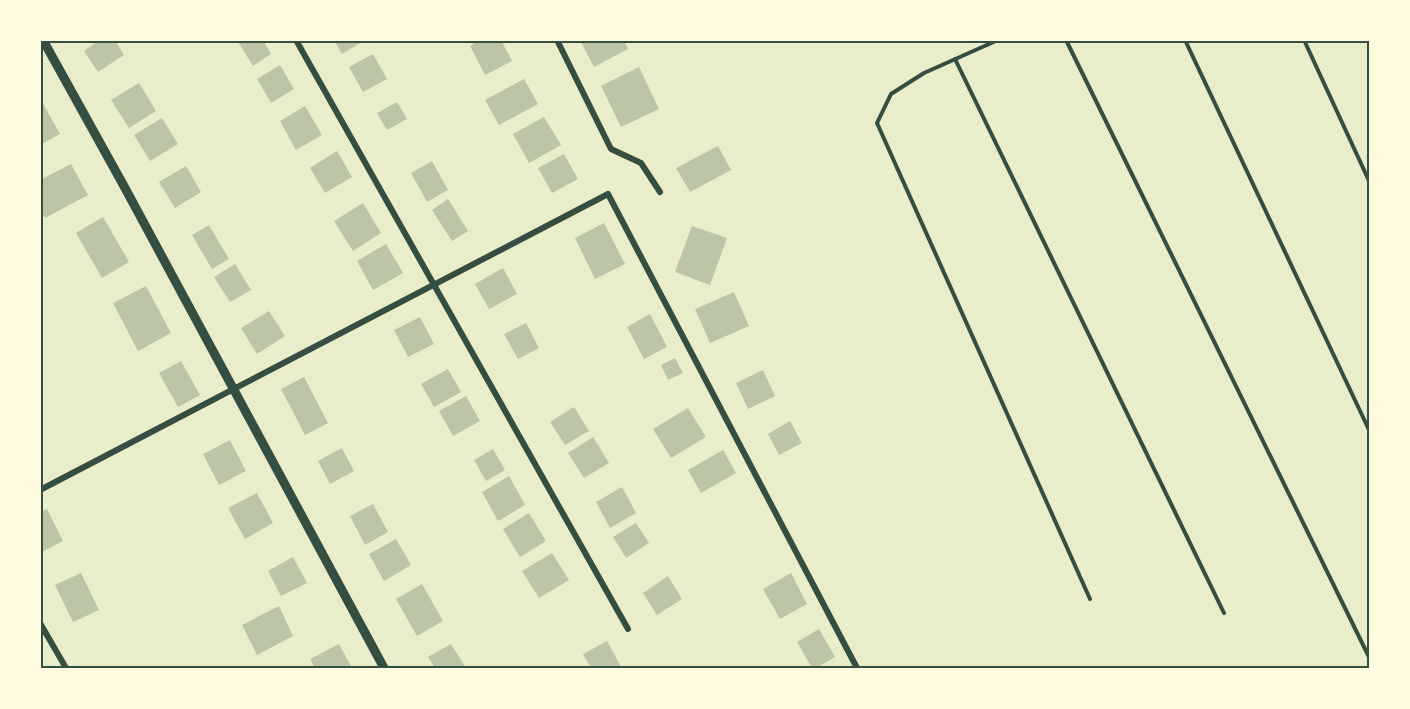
<svg xmlns="http://www.w3.org/2000/svg" width="1410" height="709" font-family="'Golos Text',sans-serif">
  <rect width="100%" height="100%" fill="#e9edc9"/>
  <g fill="#bcc5a7">
    <path d="M99 40H115L124 55 98 72 84 51Z"/>
    <path d="M237 40H263L271 54 253 66Z"/>
    <path d="M334 40H365L342 54Z"/>
    <path d="M479 40H501L512 61 485 75 470 46Z"/>
    <path d="M580 40H624L628 49 594 67Z"/>
    <path d="M373 54 387 79 363 92 349 67Z"/>
    <path d="M280 65 294 89 271 103 257 79Z"/>
    <path d="M639 67 659 109 621 127 601 86Z"/>
    <path d="M524 79 538 104 499 125 485 100Z"/>
    <path d="M139 83 156 111 129 128 111 100Z"/>
    <path d="M42 102 60 134 40 145V103Z"/>
    <path d="M397 102 407 119 387 130 377 113Z"/>
    <path d="M305 106 322 135 296 150 280 121Z"/>
    <path d="M544 117 561 145 529 163 513 134Z"/>
    <path d="M162 118 178 144 150 161 134 135Z"/>
    <path d="M718 146 731 170 690 192 676 168Z"/>
    <path d="M337 151 352 177 325 193 310 168Z"/>
    <path d="M564 154 578 179 552 193 538 168Z"/>
    <path d="M432 161 448 190 427 202 411 173Z"/>
    <path d="M71 164 88 195 45 218 40 210V180Z"/>
    <path d="M186 166 201 192 175 208 159 182Z"/>
    <path d="M448 199 468 231 452 241 432 210Z"/>
    <path d="M363 203 381 233 353 251 334 221Z"/>
    <path d="M103 217 129 262 102 278 76 233Z"/>
    <path d="M604 223 625 264 595 279 575 238Z"/>
    <path d="M209 225 229 259 212 269 192 235Z"/>
    <path d="M692 226 727 238 710 285 675 272Z"/>
    <path d="M386 244 403 273 373 290 357 261Z"/>
    <path d="M235 264 251 290 230 302 214 277Z"/>
    <path d="M503 268 517 294 489 309 475 284Z"/>
    <path d="M146 286 171 333 138 351 113 303Z"/>
    <path d="M734 292 749 326 710 343 695 309Z"/>
    <path d="M269 311 285 336 257 354 241 328Z"/>
    <path d="M650 314 667 347 644 359 627 327Z"/>
    <path d="M420 317 434 344 408 357 394 330Z"/>
    <path d="M526 323 539 348 518 359 504 334Z"/>
    <path d="M675 358 683 373 668 380 661 365Z"/>
    <path d="M181 361 200 395 178 407 159 373Z"/>
    <path d="M448 369 461 392 434 407 421 384Z"/>
    <path d="M763 370 775 396 748 409 736 383Z"/>
    <path d="M304 377 328 423 305 435 281 389Z"/>
    <path d="M466 396 480 421 453 436 439 411Z"/>
    <path d="M574 407 589 431 565 445 550 422Z"/>
    <path d="M688 408 706 437 671 458 653 429Z"/>
    <path d="M790 421 802 443 779 455 768 434Z"/>
    <path d="M593 437 609 463 584 478 568 453Z"/>
    <path d="M230 440 246 471 219 485 203 454Z"/>
    <path d="M342 448 354 471 330 484 318 461Z"/>
    <path d="M493 449 505 470 486 481 474 460Z"/>
    <path d="M723 450 736 473 701 493 688 470Z"/>
    <path d="M509 476 525 505 498 521 482 492Z"/>
    <path d="M622 487 636 513 610 528 596 502Z"/>
    <path d="M257 493 273 523 245 539 228 508Z"/>
    <path d="M373 504 388 532 365 545 350 516Z"/>
    <path d="M47 509 63 541 40 553V512Z"/>
    <path d="M529 513 546 541 520 557 503 529Z"/>
    <path d="M636 523 649 543 626 558 613 537Z"/>
    <path d="M396 539 411 565 384 581 369 554Z"/>
    <path d="M552 553 569 580 539 598 522 571Z"/>
    <path d="M293 557 307 583 281 596 268 571Z"/>
    <path d="M81 573 99 610 73 622 55 585Z"/>
    <path d="M791 573 807 604 780 619 763 589Z"/>
    <path d="M668 576 682 599 657 615 643 593Z"/>
    <path d="M422 584 443 621 417 636 396 599Z"/>
    <path d="M279 606 293 636 257 655 242 625Z"/>
    <path d="M819 629 835 657 816 668H812L797 642Z"/>
    <path d="M607 641 621 667 591 668 583 654Z"/>
    <path d="M339 644 352 668H315L310 659Z"/>
    <path d="M451 644 466 668H435L428 657Z"/>
  </g>
  <g fill="none" stroke-linecap="round" stroke-linejoin="round">
    <g stroke="#344e41" stroke-width="4">
      <path d="M998 40 924 73 891 94 877 123 1090 599"/>
      <path d="M1066 40 1370 659"/>
      <path d="M1185 40 1370 432"/>
      <path d="M1304 40 1370 183"/>
      <path d="M955 59 1224 613"/>
    </g>
    <g stroke="#344e41" stroke-width="6">
      <path d="M296 40 628 629"/>
      <path d="M557 40 611 149 641 163 660 192"/>
      <path d="M40 490 608 194 857 668"/>
      <path d="M40 623 66 668"/>
    </g>
    <path stroke="#344e41" stroke-width="9" d="M43 40 125 188 384 668"/>
  </g>
  <rect width="1410" height="709" fill="none" stroke="#fefae0" stroke-width="84"/>
  <rect x="42" y="42" width="1326" height="625" fill="none" stroke="#344e41" stroke-width="2"/>
</svg>
